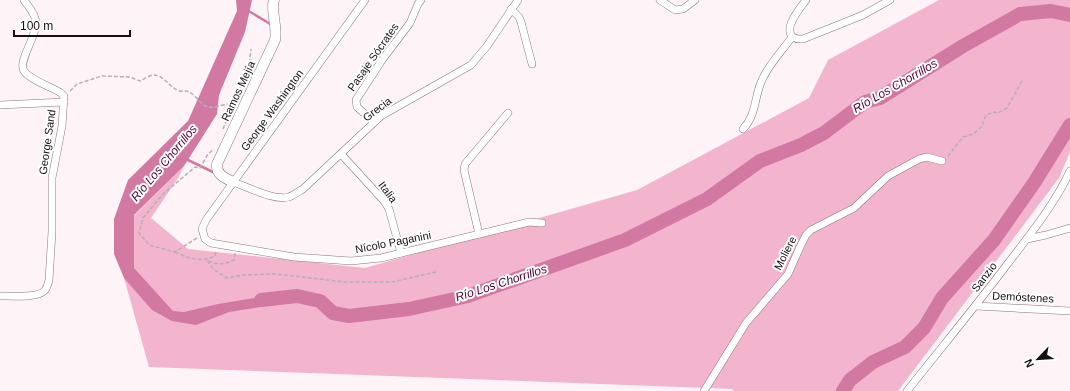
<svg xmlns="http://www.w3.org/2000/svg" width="1070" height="391" font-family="Helvetica,sans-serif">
  <rect width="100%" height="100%" fill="#fef4f8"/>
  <path fill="#f3b5ce" d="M939 0H1070V152L1059 178 898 391H734L732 389 149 367 124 278 134 268V216L184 166 178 178 151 218 188 249 365 268 637 190 809 98 828 60Z"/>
  <path fill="#d179a0" d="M236 0H252L245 32 219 95 217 114 184 166 134 215V268L173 311 184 312 218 304 279 294 280 304 229 312 196 325 172 321 152 310 124 278 114 254V219L128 180 188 121 237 11Z"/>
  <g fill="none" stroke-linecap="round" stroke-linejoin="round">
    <g stroke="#d179a0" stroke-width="2.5">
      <path d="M247 10 272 25"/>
      <path d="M188 160 215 173"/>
    </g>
    <g stroke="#d179a0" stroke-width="14">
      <path d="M261 300 297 296 320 301 333 313 349 316 409 309 468 296 625 240 707 199 760 161 801 145 824 133 865 102 880 98 963 46 1020 14 1051 11 1070 15"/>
      <path d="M843 391 850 380 873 362 905 347 924 328 942 298 994 240 1034 183 1070 125"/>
    </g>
    <defs>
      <g id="street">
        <path d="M365 0 206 220 202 229 205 239 211 243 294 257 351 261 381 258 529 222 542 223"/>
        <path d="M660 0 675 10 683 9 695 0"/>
        <path d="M806 0C800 8 784 27 792 36 795 40 799 39 803 39L863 15 890 0"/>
        <path d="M511 9 519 17 521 22 532 64"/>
        <path d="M0 105 64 102"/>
        <path d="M374 122 357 107 356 100 382 60 410 23 418 4 421 0"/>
        <path d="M743 129C757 114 754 97 762 80 769 64 782 51 792 37"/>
        <path d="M341 154 384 201 389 209 401 253"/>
        <path d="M233 182C248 187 274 201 289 197 294 195 298 192 303 189L381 116 471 65 487 46 518 0"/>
        <path d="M479 234 464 170 465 164 508 113"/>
        <path d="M1027 239 1046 235 1070 228"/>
        <path d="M0 296C9 296 38 298 44 291 47 289 48 284 49 280L52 232V178L62 126 64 96 61 93C52 87 30 80 24 71 17 60 40 34 35 18 33 11 28 6 24 0"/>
        <path d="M976 306 1070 311"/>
        <path d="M704 391 746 323 788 274 800 247 806 235 811 230 854 208 888 176 919 159 927 157 942 161"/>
        <path d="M907 391C941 348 976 306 1009 262 1030 235 1056 202 1070 171"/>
      </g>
      <path id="secondary" d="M233 182C225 178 216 175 217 164L275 40C278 26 270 10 274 0"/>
    </defs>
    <use href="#street" stroke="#8a757d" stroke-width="8"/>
    <use href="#secondary" stroke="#8a757d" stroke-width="11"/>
    <g stroke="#b8afb2" stroke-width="1.5" stroke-dasharray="4 2" stroke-linecap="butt">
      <path d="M248 75 251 49"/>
      <path d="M70 91 77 84 102 76 130 77 140 81C144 79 150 75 154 75 163 75 170 87 177 90 183 93 186 89 191 93 197 97 201 105 208 107 217 109 227 101 235 105"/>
      <path d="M223 129 243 80 247 78"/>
      <path d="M948 156 963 137 973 134 979 129 982 126 986 115 994 112 998 113 1007 108 1022 81"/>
      <path d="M197 238 175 252 149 245 139 233 143 218 162 195 195 167 200 168 208 154 214 149"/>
      <path d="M175 252C188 258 200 263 215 256L216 251"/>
      <path d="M235 253 234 260C224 265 216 265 207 260L213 269 227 278 243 275 276 274 345 282H392L436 272"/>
    </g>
    <use href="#street" stroke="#fff" stroke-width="7"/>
    <use href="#secondary" stroke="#fff" stroke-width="10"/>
  </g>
  <g text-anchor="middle" stroke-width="4" stroke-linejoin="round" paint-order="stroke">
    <g font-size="11" fill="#160f12" stroke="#fff">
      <text transform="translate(373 57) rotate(-55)" y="4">Pasaje Sócrates</text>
      <text transform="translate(238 91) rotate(-65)" y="4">Ramos Mejía</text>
      <text transform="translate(377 109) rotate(-37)" y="4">Grecia</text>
      <text transform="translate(272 110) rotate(-54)" y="4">George Washington</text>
      <text transform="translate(47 142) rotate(-82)" y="4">George Sand</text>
      <text transform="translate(388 192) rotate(53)" y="4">Italia</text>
      <text transform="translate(393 242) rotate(-11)" y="4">Nícolo Paganini</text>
      <text transform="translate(785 253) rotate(-63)" y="4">Moliere</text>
      <text transform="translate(984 277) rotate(-53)" y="4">Sanzio</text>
      <text transform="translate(1023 297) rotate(3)" y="4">Demóstenes</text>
    </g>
    <g font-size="12" font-style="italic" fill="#520030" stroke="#fff">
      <text transform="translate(895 86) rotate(-30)" y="4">Río Los Chorrillos</text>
      <text transform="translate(164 163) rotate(-50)" y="4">Río Los Chorrillos</text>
      <text transform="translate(501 283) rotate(-18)" y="4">Río Los Chorrillos</text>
    </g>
  </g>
  <g transform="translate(1038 359) rotate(245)" stroke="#ffffff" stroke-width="3" paint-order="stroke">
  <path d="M0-3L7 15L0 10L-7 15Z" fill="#160f12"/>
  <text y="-6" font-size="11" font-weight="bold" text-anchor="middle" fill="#160f12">N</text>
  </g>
  <path d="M14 30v6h116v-6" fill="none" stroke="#160f12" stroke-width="2"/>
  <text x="20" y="30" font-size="12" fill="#160f12" stroke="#ffffff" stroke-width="3" paint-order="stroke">100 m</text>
</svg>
